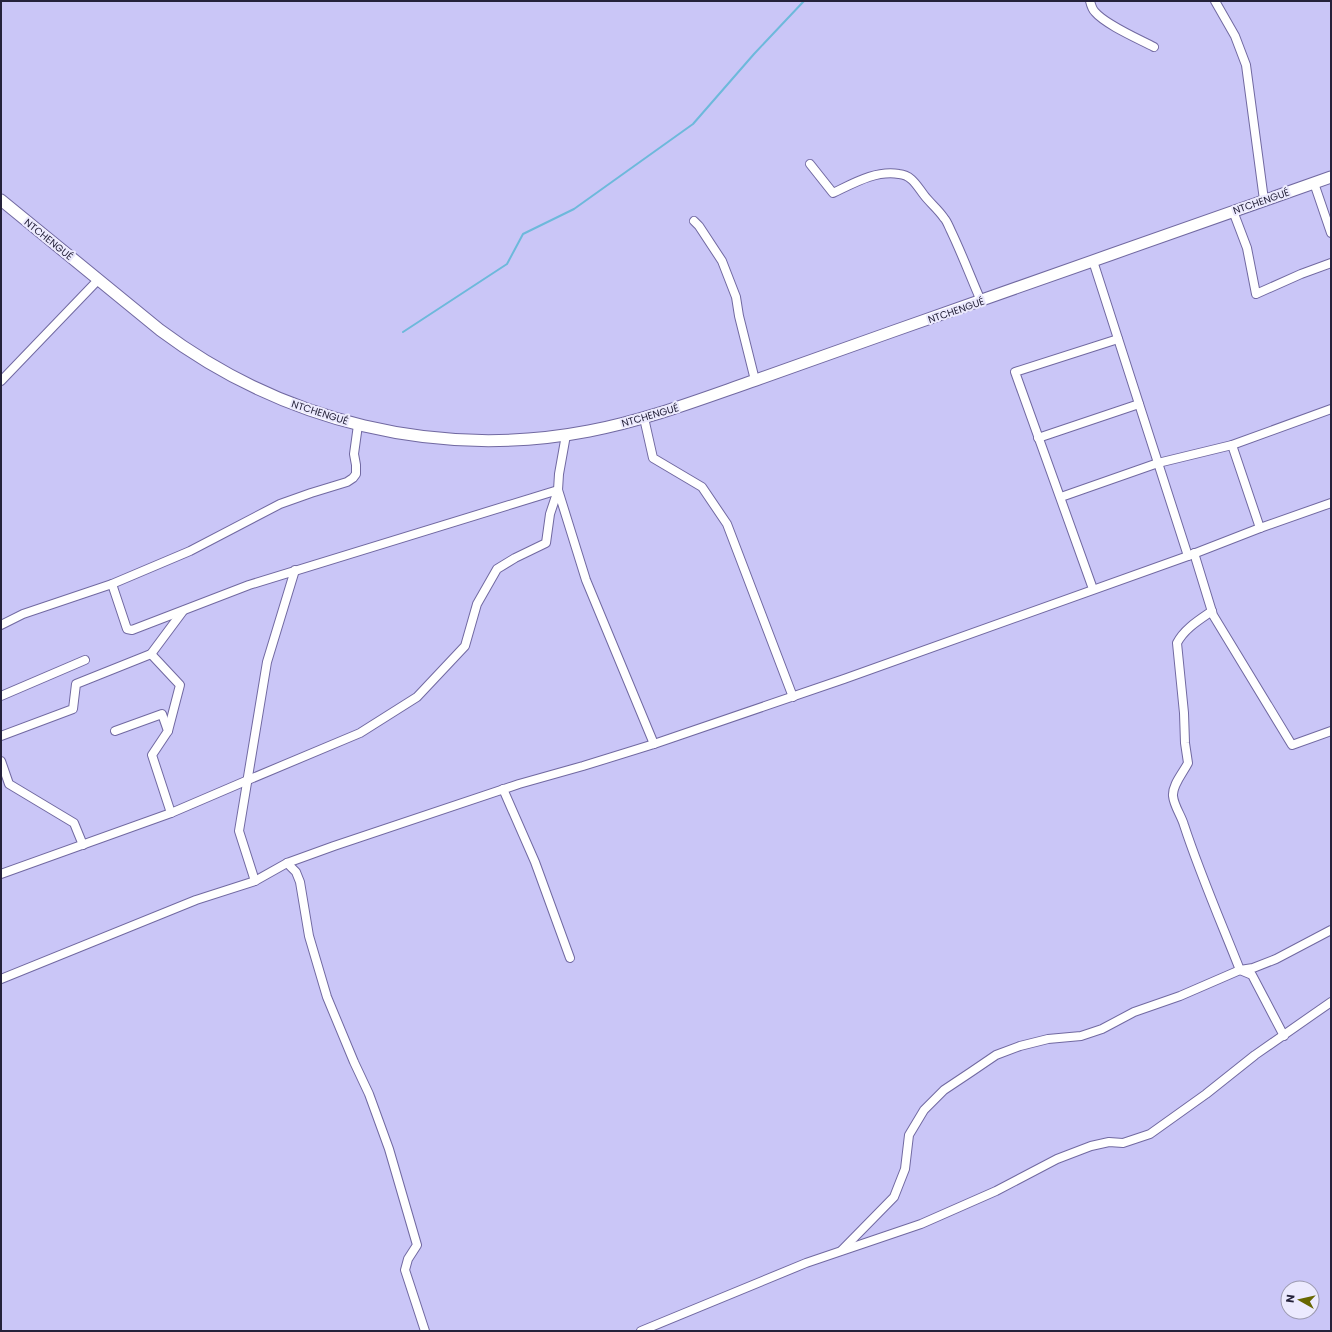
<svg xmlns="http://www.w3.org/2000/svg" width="1332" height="1332" font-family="Poppins,sans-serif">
  <rect width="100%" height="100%" fill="#cac6f7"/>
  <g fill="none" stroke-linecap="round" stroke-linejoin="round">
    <path stroke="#6db9db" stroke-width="2" d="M403 332 507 264 523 234 574 209 693 124 754 54 804 1"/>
    <defs>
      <g id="minor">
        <path d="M1090 1C1091 5 1092 9 1095 12 1106 25 1139 39 1154 47"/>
        <path d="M1215 1 1235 36 1246 65 1264 200"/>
        <path d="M810 164 833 193C854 183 876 170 899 174 912 175 917 186 924 195 930 203 938 209 944 218 947 221 949 227 951 231 962 254 971 278 981 301"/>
        <path d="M1314 183 1331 233"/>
        <path d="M1233 211 1247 248 1256 294 1301 274 1331 263"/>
        <path d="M694 221 699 226 722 261 736 297 739 316 755 380"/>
        <path d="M1093 261 1188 556"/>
        <path d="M1 381 98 280"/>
        <path d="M644 418 653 458 702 487 727 524 793 697"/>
        <path d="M566 435 559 474 558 490 586 580 654 744"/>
        <path d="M1038 438 1139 404"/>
        <path d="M1232 445 1260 528"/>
        <path d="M1061 497 1158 463 1232 445 1331 409"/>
        <path d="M1194 553 1213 615 1292 745 1331 731"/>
        <path d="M112 584 127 629 132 630 249 585 558 490"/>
        <path d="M1093 589 1015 372 1118 339"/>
        <path d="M1212 611C1199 620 1184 629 1177 643L1184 713 1185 743 1188 763C1183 773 1172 785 1173 796 1174 806 1181 815 1184 825 1200 874 1221 922 1240 970L1252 975 1284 1036"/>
        <path d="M1 625 23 614 112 584 190 551 280 504 311 493 347 482 353 478 356 474V465L354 454 358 425"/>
        <path d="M151 654 180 685 168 731"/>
        <path d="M1 696 85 660"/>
        <path d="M115 731 162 714 168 731 152 755 171 813"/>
        <path d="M1 736 73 709 76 684 151 654 183 611"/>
        <path d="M1 761 9 784 74 823 83 845"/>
        <path d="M503 789 535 862 570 958"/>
        <path d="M287 863 296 872 300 882 309 936 327 997 354 1062 369 1094 389 1149 417 1245 408 1259 405 1270 425 1331"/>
        <path d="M1 874 171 813 248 780 360 733 417 697 465 646 477 604 497 569 515 558 546 543 550 514 558 490"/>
        <path d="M255 881 239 831 267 662 295 570"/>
        <path d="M1 979 196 900 255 881 287 863 334 846 519 784 583 766 654 744 844 679 1188 556 1260 528 1331 503"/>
        <path d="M842 1250 894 1197 905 1169 909 1135 924 1110 944 1090 971 1072 996 1055 1020 1046 1048 1039 1081 1036 1102 1029 1134 1012 1180 996 1240 970 1253 968 1276 959 1331 930"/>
        <path d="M641 1331 806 1263 921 1224 996 1191 1057 1159 1091 1146 1109 1142 1123 1143 1150 1134 1206 1094 1255 1055 1331 1002"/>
      </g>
      <path id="major" d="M1 200 160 330C283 422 438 460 589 431 647 420 701 399 756 380 801 364 846 348 891 332 1038 281 1184 228 1331 177"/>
    </defs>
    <use href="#minor" stroke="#7169a1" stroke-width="10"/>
    <use href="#major" stroke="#7169a1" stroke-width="13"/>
    <use href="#minor" stroke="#fff" stroke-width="8"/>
    <use href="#major" stroke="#fff" stroke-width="11"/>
  </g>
  <g text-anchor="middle" stroke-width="4" stroke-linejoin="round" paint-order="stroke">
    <g font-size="10" fill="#25223a" stroke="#eceafe">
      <text transform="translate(1261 201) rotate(-19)" y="4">NTCHENGUÉ</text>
      <text transform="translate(49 239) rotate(39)" y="4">NTCHENGUÉ</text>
      <text transform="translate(956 310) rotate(-19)" y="4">NTCHENGUÉ</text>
      <text transform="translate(320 412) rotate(18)" y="4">NTCHENGUÉ</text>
      <text transform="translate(650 415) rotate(-16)" y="4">NTCHENGUÉ</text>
    </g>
  </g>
  <rect width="1332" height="1332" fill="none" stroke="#25223a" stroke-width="4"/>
  <g transform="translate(1300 1300) rotate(278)"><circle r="19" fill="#eceafe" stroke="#9c9ab0"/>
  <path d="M0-3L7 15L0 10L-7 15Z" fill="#686700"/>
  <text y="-6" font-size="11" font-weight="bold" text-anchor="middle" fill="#25223a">N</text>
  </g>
</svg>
